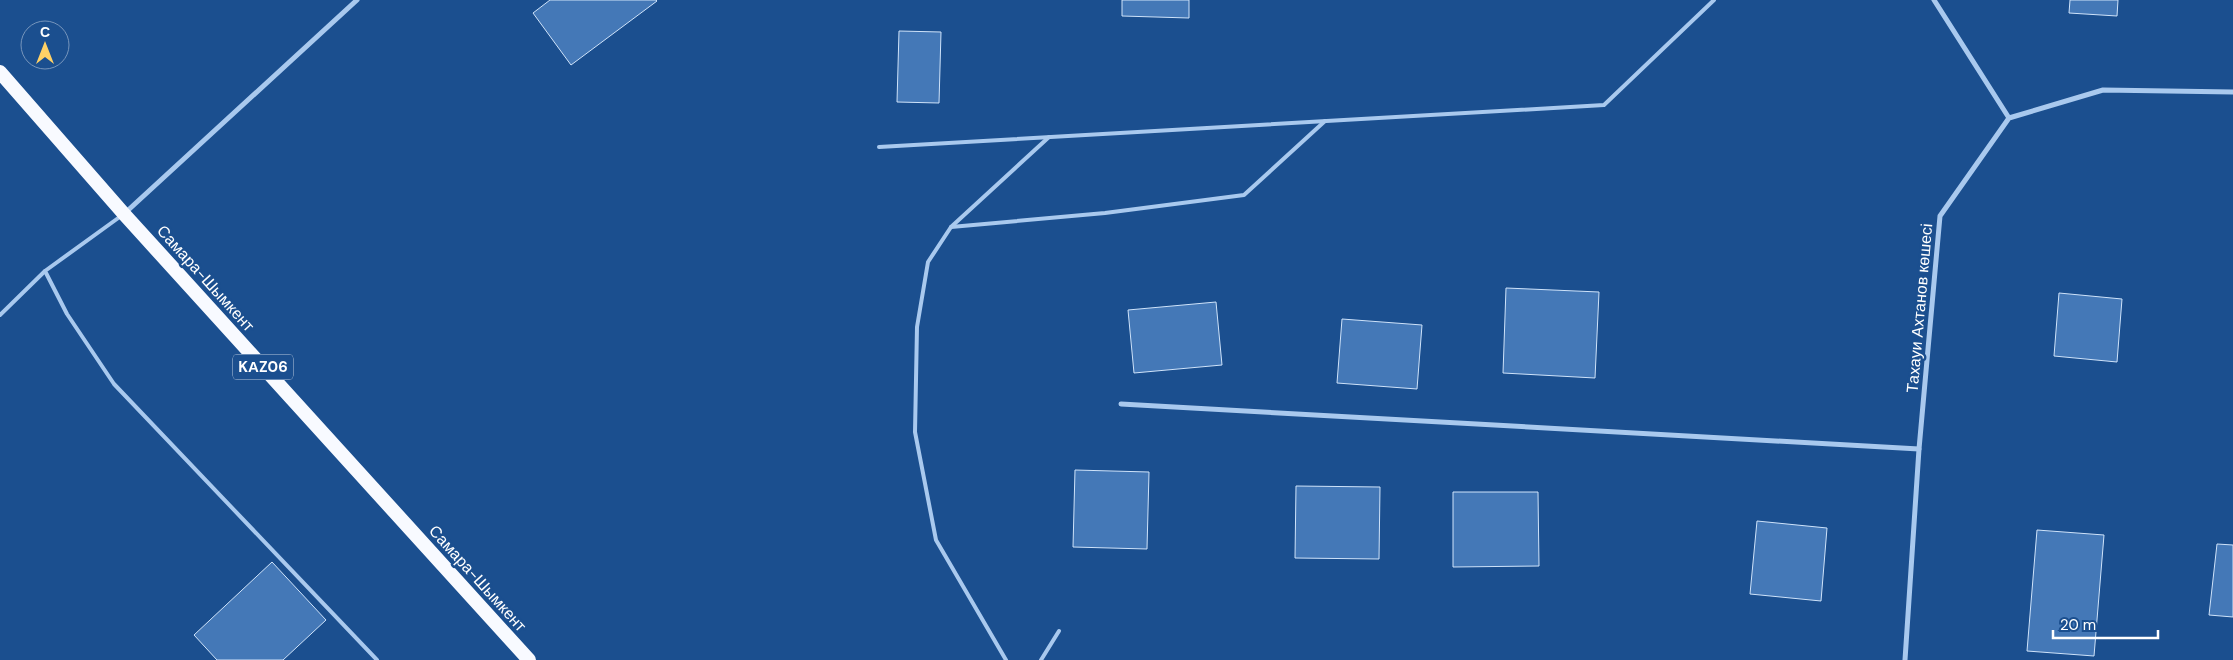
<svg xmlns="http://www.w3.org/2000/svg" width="2233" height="660" font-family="'DM Sans',sans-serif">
  <rect width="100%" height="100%" fill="#1b4f8f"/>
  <g fill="#4478b7" stroke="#cfe3fa">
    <path d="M550 0H656L657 1 571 65 533 13Z"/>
    <path d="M1122 0H1189V18L1122 16Z"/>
    <path d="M2070 0H2118L2117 16 2069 13Z"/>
    <path d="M899 31 941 32 939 103 897 102Z"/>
    <path d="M1506 288 1599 292 1595 378 1503 373Z"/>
    <path d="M2059 293 2122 299 2117 362 2054 356Z"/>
    <path d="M1216 302 1222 365 1134 373 1128 310Z"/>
    <path d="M1342 319 1422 325 1417 389 1337 383Z"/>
    <path d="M1075 470 1149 472 1147 549 1073 547Z"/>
    <path d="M1296 486 1380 487 1379 559 1295 558Z"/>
    <path d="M1453 492H1538L1539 566 1453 567Z"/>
    <path d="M1757 521 1827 528 1821 601 1750 594Z"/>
    <path d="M2037 530 2104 535 2094 656 2027 651Z"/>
    <path d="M2217 544 2233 545V617L2209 615Z"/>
    <path d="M272 562 326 620 283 660H217L194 635Z"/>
  </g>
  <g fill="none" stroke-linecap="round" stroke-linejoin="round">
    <g stroke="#a9c9ee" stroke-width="4">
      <path d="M879 147 1604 105 1714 0"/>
      <path d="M121 216 45 271 67 314 114 384 377 660"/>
      <path d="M951 227 1049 137"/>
      <path d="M0 315 45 271"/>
      <path d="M1006 660 936 540 915 432 917 327 928 262 951 227 1105 213 1244 195 1325 121"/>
      <path d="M1041 660 1059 631"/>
    </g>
    <g stroke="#a9c9ee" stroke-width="5">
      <path d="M1934 0 2009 118"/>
      <path d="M125 213 357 0"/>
      <path d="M1121 404 1919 449"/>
      <path d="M1905 660 1919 449 1940 216 2009 118 2103 90 2233 92"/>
    </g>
    <path stroke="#f8faff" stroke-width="14" d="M0 72 124 214 529 660"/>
  </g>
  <g text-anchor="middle" stroke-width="5" stroke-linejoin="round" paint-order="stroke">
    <rect fill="#1b4f8f" stroke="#bbcadd" stroke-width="1" x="233" y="354.5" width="60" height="25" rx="4"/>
    <g font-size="15" font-weight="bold" fill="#fff">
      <text x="263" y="372">KАZ06</text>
    </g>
    <g font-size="16" fill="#fff" stroke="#1b4f8f">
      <text transform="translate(206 278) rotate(48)" y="6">Самара-Шымкент</text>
      <text transform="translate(1919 308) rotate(-85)" y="6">Тахауи Ахтанов көшесі</text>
      <text transform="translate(478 578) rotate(48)" y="6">Самара-Шымкент</text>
    </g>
  </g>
  <g transform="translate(45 45)"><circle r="24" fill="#1b4f8f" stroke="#7695bc"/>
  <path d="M0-4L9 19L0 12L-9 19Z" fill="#ffd166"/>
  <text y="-8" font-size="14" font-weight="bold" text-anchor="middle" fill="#ffffff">С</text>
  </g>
  <path d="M2053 630v8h105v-8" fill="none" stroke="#ffffff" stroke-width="2.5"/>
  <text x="2060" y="630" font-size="15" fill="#ffffff" stroke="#1b4f8f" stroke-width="4" paint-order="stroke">20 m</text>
</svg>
